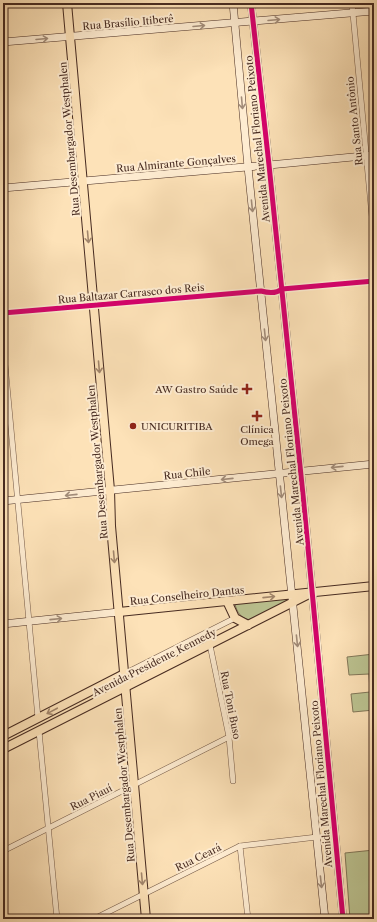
<svg xmlns="http://www.w3.org/2000/svg" width="377" height="922" font-family="'Libre Caslon Text',serif">
  <rect width="100%" height="100%" fill="#fde2b8"/>
  <filter id="stains"><feTurbulence type="fractalNoise" baseFrequency=".005" numOctaves="4"/><feColorMatrix values="0 0 0 0 .2 0 0 0 0 .09 0 0 0 0 .02 0 0 0 .5 -.17"/></filter>
  <radialGradient id="worn" r=".72"><stop offset=".6" stop-color="#630" stop-opacity="0"/><stop offset="1" stop-color="#630" stop-opacity=".3"/></radialGradient>
  <g fill="#bcc492" stroke="#82785a">
    <path d="M286 598 287 601 250 620C241 618 237 613 235 604Z"/>
    <path d="M374 654V710L353 712 351 694 370 692 369 674 349 675 347 657Z"/>
    <path d="M374 850V919H350L345 853Z"/>
  </g>
  <g fill="none" stroke-linecap="round" stroke-linejoin="round">
    <defs>
      <g id="street">
        <path d="M352 3 374 238"/>
        <path d="M282 289 374 281"/>
        <path d="M3 313 261 291"/>
        <path d="M3 343 38 718"/>
        <path d="M206 633 210 645 229 737 233 781"/>
        <path d="M124 674 235 618"/>
        <path d="M39 731 57 919"/>
        <path d="M240 846 248 919"/>
        <path d="M3 851 229 737"/>
        <path d="M94 919 240 846 317 837"/>
      </g>
      <g id="secondary">
        <path d="M233 3 248 167 325 919"/>
        <path d="M251 3 269 165 303 495 343 919"/>
        <path d="M3 42 374 11"/>
        <path d="M3 188 269 165 374 155"/>
        <path d="M3 501 374 464"/>
        <path d="M3 624 119 612"/>
      </g>
      <g id="primary">
        <path d="M67 3 110 490 111 526 146 919"/>
        <path d="M227 601 235 618 248 625"/>
        <path d="M119 612 374 586"/>
        <path d="M3 736 124 674"/>
        <path d="M3 749 313 592"/>
      </g>
    </defs>
    <use href="#street" stroke="#745947" stroke-width="6"/>
    <use href="#secondary" stroke="#472b21" stroke-width="8"/>
    <use href="#primary" stroke="#472b21" stroke-width="10"/>
    <use href="#street" stroke="#feecd1" stroke-width="5"/>
    <use href="#secondary" stroke="#feecd1" stroke-width="7"/>
    <use href="#primary" stroke="#fde2b8" stroke-width="8"/>
    <defs>
      <g id="cycleway">
        <path d="M251 3 269 165 303 495 343 919"/>
        <path d="M3 313 261 291C268 293 276 294 282 289L374 281"/>
      </g>
    </defs>
    <use href="#cycleway" stroke="#feecd1" stroke-width="8"/>
    <use href="#cycleway" stroke="#d6006c" stroke-width="5"/>
  </g>
  <defs><path id="oneway-shaft" d="M-6 0H5M1.5-3L5.5 0L1.5 3" fill="none" stroke-width="1.6" stroke-linecap="round" stroke-linejoin="round"/></defs>
  <g stroke="#a28c79">
    <use href="#oneway-shaft" transform="translate(274 20) rotate(-5)"/>
    <use href="#oneway-shaft" transform="translate(199 26) rotate(-5)"/>
    <use href="#oneway-shaft" transform="translate(42 39) rotate(-5)"/>
    <use href="#oneway-shaft" transform="translate(242 103) rotate(85)"/>
    <use href="#oneway-shaft" transform="translate(252 206) rotate(84)"/>
    <use href="#oneway-shaft" transform="translate(265 335) rotate(84)"/>
    <use href="#oneway-shaft" transform="translate(337 467) rotate(174)"/>
    <use href="#oneway-shaft" transform="translate(227 479) rotate(174)"/>
    <use href="#oneway-shaft" transform="translate(281 492) rotate(84)"/>
    <use href="#oneway-shaft" transform="translate(71 495) rotate(174)"/>
    <use href="#oneway-shaft" transform="translate(56 619) rotate(-6)"/>
    <use href="#oneway-shaft" transform="translate(297 641) rotate(84)"/>
    <use href="#oneway-shaft" transform="translate(321 882) rotate(84)"/>
  </g>
  <g stroke="#a2866c">
    <use href="#oneway-shaft" transform="translate(88 237) rotate(85)"/>
    <use href="#oneway-shaft" transform="translate(99 367) rotate(85)"/>
    <use href="#oneway-shaft" transform="translate(114 557) rotate(85)"/>
    <use href="#oneway-shaft" transform="translate(269 597) rotate(-6)"/>
    <use href="#oneway-shaft" transform="translate(52 711) rotate(152)"/>
    <use href="#oneway-shaft" transform="translate(142 879) rotate(85)"/>
  </g>
  <g fill="#8f2418" stroke="#feecd1" stroke-width="1.5">
    <path d="M245 383h4v4h4v4h-4v4h-4v-4h-4v-4h4z"/>
    <path d="M255 410h4v4h4v4h-4v4h-4v-4h-4v-4h4z"/>
    <circle cx="133" cy="426" r="4"/>
  </g>
  <g text-anchor="middle" stroke-width="4" stroke-linejoin="round" paint-order="stroke">
    <g font-size="10" fill="#472b21" stroke="#feecd1">
      <text transform="translate(128 22) rotate(-5)" y="4">Rua Brasílio Itiberê</text>
      <text transform="translate(354 121) rotate(-96)" y="4">Rua Santo Antônio</text>
      <text transform="translate(69 139) rotate(-95)" y="4">Rua Desembargador Westphalen</text>
      <text transform="translate(257 139) rotate(-96)" y="4">Avenida Marechal Floriano Peixoto</text>
      <text transform="translate(176 163) rotate(-5)" y="4">Rua Almirante Gonçalves</text>
      <text transform="translate(131 293) rotate(-5)" y="4">Rua Baltazar Carrasco dos Reis</text>
      <text transform="translate(97 462) rotate(-95)" y="4">Rua Desembargador Westphalen</text>
      <text transform="translate(291 462) rotate(-96)" y="4">Avenida Marechal Floriano Peixoto</text>
      <text transform="translate(187 473) rotate(-6)" y="4">Rua Chile</text>
      <text transform="translate(187 595) rotate(-6)" y="4">Rua Conselheiro Dantas</text>
      <text transform="translate(154 662) rotate(-27)" y="4">Avenida Presidente Kennedy</text>
      <text transform="translate(231 705) rotate(79)" y="4">Rua Toni Buso</text>
      <text transform="translate(321 784) rotate(-95)" y="4">Avenida Marechal Floriano Peixoto</text>
      <text transform="translate(124 785) rotate(-95)" y="4">Rua Desembargador Westphalen</text>
      <text transform="translate(91 797) rotate(-27)" y="4">Rua Piauí</text>
      <text transform="translate(198 857) rotate(-26)" y="4">Rua Ceará</text>
    </g>
    <g font-size="10" fill="#472b21" stroke="#feecd1" text-anchor="end">
      <text x="238" y="393">AW Gastro Saúde</text>
      <text x="141" y="430" text-anchor="start">UNICURITIBA</text>
      <text x="257" y="433" text-anchor="middle">Clínica<tspan x="257" dy="12">Omega</tspan></text>
    </g>
  </g>
  <rect width="377" height="922" fill="none" stroke="#fde2b8" stroke-width="16"/>
  <rect x="4" y="4" width="369" height="914" fill="none" stroke="#472b21" stroke-width="2"/>
  <rect x="8" y="8" width="361" height="906" fill="none" stroke="#472b21"/>
  <rect width="100%" height="100%" filter="url(#stains)"/>
  <rect width="100%" height="100%" fill="url(#worn)"/>
</svg>
